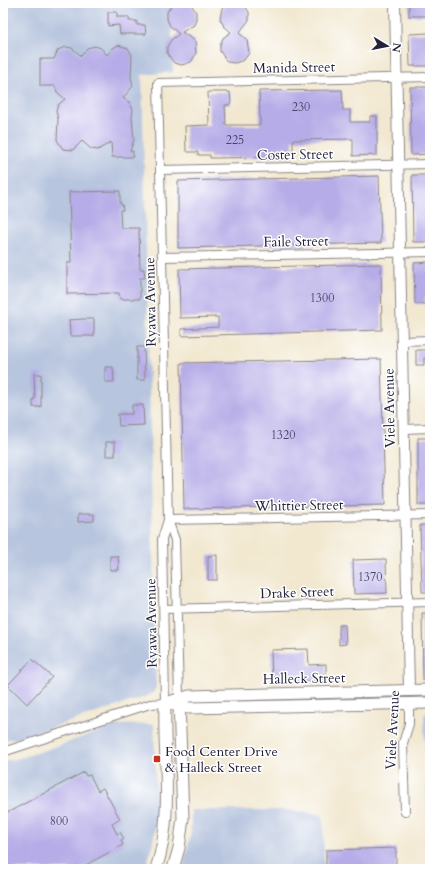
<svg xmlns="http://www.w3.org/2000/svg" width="433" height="872" font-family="Cardo,serif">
  <rect width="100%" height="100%" fill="#fff"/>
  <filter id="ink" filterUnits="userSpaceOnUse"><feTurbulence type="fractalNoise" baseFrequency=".025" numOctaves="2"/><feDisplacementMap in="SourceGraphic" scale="8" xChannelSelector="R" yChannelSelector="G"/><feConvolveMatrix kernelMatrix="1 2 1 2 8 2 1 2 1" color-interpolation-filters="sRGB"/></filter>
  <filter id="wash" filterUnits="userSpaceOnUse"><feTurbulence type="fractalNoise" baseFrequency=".012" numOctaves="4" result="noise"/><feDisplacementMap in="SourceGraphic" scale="16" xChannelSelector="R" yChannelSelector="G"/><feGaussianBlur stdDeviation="0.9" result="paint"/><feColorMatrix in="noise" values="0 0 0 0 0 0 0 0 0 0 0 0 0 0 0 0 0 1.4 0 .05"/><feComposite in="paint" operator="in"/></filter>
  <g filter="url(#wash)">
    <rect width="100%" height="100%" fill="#f2e8d0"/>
    <g fill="#b7c5de">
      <path d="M11 3H171L173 72 142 75 156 688 153 693 145 697 20 738 3 740V10Z"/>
      <path d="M424 714H430V869H429Z"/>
      <path d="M154 724 157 819 151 851 145 869H3V761L20 758 58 746 116 725Z"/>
      <path d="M191 810H288L323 815 324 869H183L191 831Z"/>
    </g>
    <g id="blocks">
      <g fill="#b6ace7">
        <path d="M173 3H190L196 12V20L194 25 182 32 195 41 196 54 191 62 182 65 174 63 167 53V47L171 40 179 34 170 26 167 19V12Z"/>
        <path d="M227 3H243L249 12V20L239 33 247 40 249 53 244 60 235 63 227 62 220 51V45L223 38 231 32 224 26 220 19 222 8Z"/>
        <rect x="409" y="3" width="21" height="13"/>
        <path d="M108 12H117V17H129V21H137V25H145L146 34H120L119 25 108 26Z"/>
        <path d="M430 33V66H410L409 34Z"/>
        <path d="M118 45 128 48 132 55 131 77 133 86 123 98 130 103 133 110 132 117 134 140 130 151H133V157H112L111 142 98 150 91 149 82 141 73 150 63 149 57 140 58 119 56 111 58 105 65 99 57 92 55 86H40V59H54L58 50 65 47 72 48 81 56 87 48 95 46 101 48 107 55 113 48Z"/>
        <path d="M410 87H430V154L411 155Z"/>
        <path d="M342 90 343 110H350V122H370V116H377V155L353 156V139L293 140V157L210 158V155H198V152H188L186 150 185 126 209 125 208 92H230L231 102 229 105H225L226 125H260L259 91Z"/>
        <path d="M412 175H430V242H413Z"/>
        <path d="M379 176 381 243 178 248V181Z"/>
        <path d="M120 191V204H122L123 210H120L121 228H139L140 269H144L145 278H140V299H120L119 293 67 294V263H71L69 192Z"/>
        <path d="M430 262V296H425V304H415L414 263Z"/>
        <path d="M381 264 382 330 181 336V329L218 327V317L180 318 179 269Z"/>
        <path d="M83 319H94V336H70L69 320Z"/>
        <path d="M137 347H144L145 380H137Z"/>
        <path d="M416 350H430V358H424V365H416Z"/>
        <path d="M381 359 385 505 184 509 181 363Z"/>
        <path d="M105 367H113L114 382H105Z"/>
        <path d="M34 374H41V407H33V399H35Z"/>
        <path d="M132 405H143L144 425 119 426 118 414H132Z"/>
        <rect x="418" y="438" width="12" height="67"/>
        <rect x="106" y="442" width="9" height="14"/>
        <path d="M78 514H94V521L78 522Z"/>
        <path d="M420 525H430V592H422Z"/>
        <path d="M217 555V580H208V556Z"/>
        <path d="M110 556H118L119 570H110Z"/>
        <path d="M386 559 387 593 354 594 353 560Z"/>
        <path d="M422 613H430V680H423Z"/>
        <path d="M339 625H345L346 644 339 645Z"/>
        <path d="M308 649 309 665 326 664V680L272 683 271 650Z"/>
        <path d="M32 659 52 677 27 704 8 685Z"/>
        <path d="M84 772 86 776 90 775 98 791 103 788 120 819 112 824 117 834 120 832 124 839 121 840 123 845 78 869H3V815Z"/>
        <path d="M396 848V869H326V850Z"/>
      </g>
    </g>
  </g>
  <g filter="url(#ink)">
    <use href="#blocks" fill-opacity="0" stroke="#8a8586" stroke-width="1"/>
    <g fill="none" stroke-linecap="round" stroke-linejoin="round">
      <defs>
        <g id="minor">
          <path d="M160 170 430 164"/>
          <path d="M162 257 430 252"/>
          <path d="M402 341 430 340"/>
          <path d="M404 429 430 428"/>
          <path d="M168 520 430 515"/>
          <path d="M164 609 430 602"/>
          <path d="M179 698 175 540 168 520 158 83 430 77"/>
          <path d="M3 752 150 704 165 703 162 539 168 520"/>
          <path d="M405 812 403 743 409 724V703"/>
        </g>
        <path id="tertiary" d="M395 3 409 690"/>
        <g id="secondary">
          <path d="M165 703 189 696 430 690"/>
          <path d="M165 703 189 708 430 703"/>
          <path d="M156 869C174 816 163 758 165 703"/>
          <path d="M173 869 179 848 183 818 179 701"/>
        </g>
      </defs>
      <use href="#minor" stroke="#8a8586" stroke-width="10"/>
      <use href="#tertiary" stroke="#8a8586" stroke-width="12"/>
      <use href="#secondary" stroke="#8a8586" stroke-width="13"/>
      <use href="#minor" stroke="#fff" stroke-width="8"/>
      <use href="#tertiary" stroke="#fff" stroke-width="10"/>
      <use href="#secondary" stroke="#fff" stroke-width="11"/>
    </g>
  </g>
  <rect fill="#c8321e" stroke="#fff" stroke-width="1.5" x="153" y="755" width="8" height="8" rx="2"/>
  <g text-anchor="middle" stroke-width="3" stroke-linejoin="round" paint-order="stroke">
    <g font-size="12" fill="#474466">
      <text x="301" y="111">230</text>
      <text x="235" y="144">225</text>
      <text x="322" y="302">1300</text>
      <text x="283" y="439">1320</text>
      <text x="370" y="581">1370</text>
      <text x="59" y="825">800</text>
    </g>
    <g font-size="14" fill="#22223b" stroke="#fff">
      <text transform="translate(294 67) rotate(-1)" y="5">Manida Street</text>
      <text transform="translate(295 154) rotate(-1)" y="5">Coster Street</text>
      <text transform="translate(296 241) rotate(-1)" y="5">Faile Street</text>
      <text transform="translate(150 302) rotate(-91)" y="5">Ryawa Avenue</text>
      <text transform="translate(389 408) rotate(-91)" y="5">Viele Avenue</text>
      <text transform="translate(299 505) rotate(-1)" y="5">Whittier Street</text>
      <text transform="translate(297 592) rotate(-2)" y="5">Drake Street</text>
      <text transform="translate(151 623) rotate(-91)" y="5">Ryawa Avenue</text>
      <text transform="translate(304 678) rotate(-1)" y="5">Halleck Street</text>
      <text transform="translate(392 730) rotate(-87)" y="5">Viele Avenue</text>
    </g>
    <g font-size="14" fill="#22223b" stroke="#fff" text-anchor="start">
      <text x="165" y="756">Food Center Drive<tspan x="165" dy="16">&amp; Halleck Street</tspan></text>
    </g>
  </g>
  <rect width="433" height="872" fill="none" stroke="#fff" stroke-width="16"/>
  <g transform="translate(387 46) rotate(100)" stroke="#ffffff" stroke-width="3" paint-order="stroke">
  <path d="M0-3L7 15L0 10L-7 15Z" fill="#22223b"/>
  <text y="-6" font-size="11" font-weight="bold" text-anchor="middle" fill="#22223b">N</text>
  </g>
</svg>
